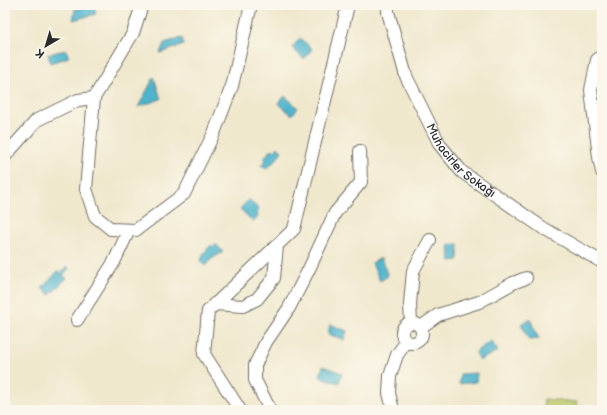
<svg xmlns="http://www.w3.org/2000/svg" width="607" height="415" font-family="'Balsamiq Sans',sans-serif">
  <rect width="100%" height="100%" fill="#fbf7ec"/>
  <filter id="ink" filterUnits="userSpaceOnUse"><feTurbulence type="fractalNoise" baseFrequency=".025" numOctaves="2"/><feDisplacementMap in="SourceGraphic" scale="8" xChannelSelector="R" yChannelSelector="G"/><feConvolveMatrix kernelMatrix="1 2 1 2 8 2 1 2 1" color-interpolation-filters="sRGB"/></filter>
  <filter id="wash" filterUnits="userSpaceOnUse"><feTurbulence type="fractalNoise" baseFrequency=".012" numOctaves="4" result="noise"/><feDisplacementMap in="SourceGraphic" scale="16" xChannelSelector="R" yChannelSelector="G"/><feGaussianBlur stdDeviation="0.9" result="paint"/><feColorMatrix in="noise" values="0 0 0 0 0 0 0 0 0 0 0 0 0 0 0 0 0 1.4 0 .05"/><feComposite in="paint" operator="in"/></filter>
  <g filter="url(#wash)">
    <rect width="100%" height="100%" fill="#f0e8cd"/>
    <path fill="#b7c669" stroke="#71784a" d="M544 399 577 402 576 410H543Z"/>
    <g fill="#4db4cc" stroke="#3c707c">
      <path d="M91 5H94L96 14 73 20 75 9Z"/>
      <path d="M182 38 184 45 160 53 164 43Z"/>
      <path d="M300 38 312 49 304 59 292 48Z"/>
      <path d="M66 50 69 57 50 63 48 54Z"/>
      <path d="M154 77 161 99 138 107Z"/>
      <path d="M285 96 298 108 292 115 278 103Z"/>
      <path d="M278 147 282 151 276 160 266 169 261 165 266 160 264 158 272 149 275 151Z"/>
      <path d="M249 199 259 210 257 213 258 217 253 222 240 209Z"/>
      <path d="M216 244 223 252 213 258 205 266 200 261 203 256 202 255 211 245 213 247Z"/>
      <path d="M459 244 458 260 450 261 449 245Z"/>
      <path d="M381 258 388 276 380 281 372 263Z"/>
      <path d="M67 266 69 268 63 276 67 278 50 295 42 288 58 271 61 273Z"/>
      <path d="M530 319 539 339 529 340 521 324Z"/>
      <path d="M330 324 347 331 344 340 328 334Z"/>
      <path d="M491 341 498 351 480 360 475 352Z"/>
      <path d="M323 366 342 373 339 383 320 377Z"/>
      <path d="M477 373 476 382 459 384 460 374Z"/>
    </g>
  </g>
  <g filter="url(#ink)">
    <g fill="none" stroke-linecap="round" stroke-linejoin="round">
      <defs>
        <g id="minor">
          <path d="M142 5 133 33 94 98 86 189 95 216 111 229 136 230 184 194 214 133 232 86 251 5"/>
          <path id="s1" d="M388 5V12L406 76 440 145 462 172 543 228 602 262"/>
          <path d="M602 56 597 60 591 90 599 157 602 172"/>
          <path d="M5 156 37 120 78 100 94 98"/>
          <path d="M214 304 243 306 257 299 274 278 277 246"/>
          <path d="M77 320 114 262 129 230"/>
          <circle cx="412" cy="333" r="10"/>
          <path d="M411 323 410 304 413 271 430 240"/>
          <path d="M421 327 438 315 479 302 513 283 526 278"/>
          <path d="M240 410 204 354 208 311 294 229 348 5"/>
          <path d="M270 410 255 380V365L266 342 289 308 309 269 335 213 361 182 360 151"/>
          <path d="M393 410 389 393 390 376 397 355 406 342"/>
        </g>
      </defs>
      <use href="#minor" stroke="#706d64" stroke-width="14"/>
      <use href="#minor" stroke="#fff" stroke-width="12"/>
    </g>
  </g>
  <g text-anchor="middle" stroke-width="4" stroke-linejoin="round" paint-order="stroke">
    <g font-size="12" fill="#2b2b2b" stroke="#fbf7ec">
      <text dy="4" stroke="none"><textPath href="#s1" startOffset="176">Muhacirler Sokağı</textPath></text>
    </g>
  </g>
  <rect width="607" height="415" fill="none" stroke="#fbf7ec" stroke-width="20"/>
  <g transform="translate(46 46) rotate(218)" stroke="#fbf7ec" stroke-width="3" paint-order="stroke">
  <path d="M0-3L7 15L0 10L-7 15Z" fill="#2b2b2b"/>
  <text y="-6" font-size="11" font-weight="bold" text-anchor="middle" fill="#2b2b2b">K</text>
  </g>
</svg>
